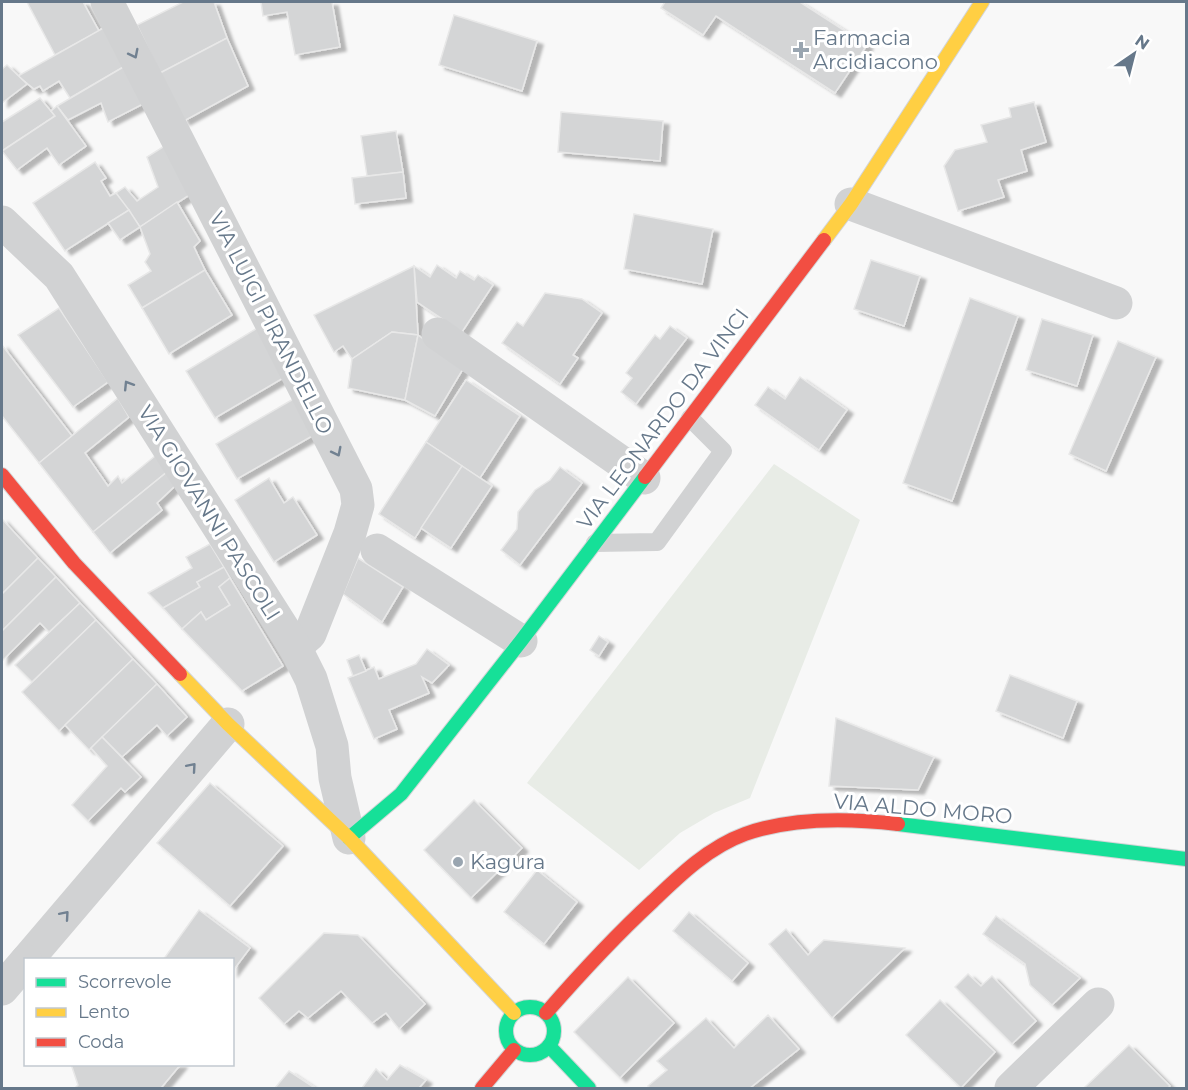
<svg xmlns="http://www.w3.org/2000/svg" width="1188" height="1090" font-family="Montserrat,sans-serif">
  <defs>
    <filter id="shadow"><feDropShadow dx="6" dy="4" stdDeviation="1.5" flood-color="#0004"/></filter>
  </defs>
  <rect width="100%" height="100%" fill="#f8f8f8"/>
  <path fill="#e8ece6" d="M774 464 860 520 750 798 714 813 680 833 639 870 527 783Z"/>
  <g fill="#d4d5d6" stroke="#e8e8e8" stroke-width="1.5" filter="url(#shadow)">
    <path d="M27 2H83L99 31 55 55Z"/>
    <path d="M183 2H214L227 38 160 73 137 25Z"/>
    <path d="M261 2H332L340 47 295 55 287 12 263 16Z"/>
    <path d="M665 2H800L867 45 835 93 716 16 703 35 661 8Z"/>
    <path d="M454 15 537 41 522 91 439 65Z"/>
    <path d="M105 27 125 66 70 98 59 81 43 91 40 86 34 89 18 76Z"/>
    <path d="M227 38 248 86 184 121 160 73Z"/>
    <path d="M7 65 27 84 2 103V69Z"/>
    <path d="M125 66 145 103 108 122 101 103 68 120 57 106Z"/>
    <path d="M40 98 55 116 2 151V122Z"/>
    <path d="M1034 102 1046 142 1021 150 1027 171 998 180 1004 197 958 211 944 166 955 150 987 142 981 125 1011 117 1009 108Z"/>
    <path d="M57 106 86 146 59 165 47 148 17 170 2 151 55 116 51 111Z"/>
    <path d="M561 112 663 121 660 161 558 152Z"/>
    <path d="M396 131 403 172 367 176 361 136Z"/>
    <path d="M166 145 191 194 140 227 116 193 125 187 137 201 158 187 147 157Z"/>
    <path d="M95 162 106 178 101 181 110 196 116 193 129 210 65 251 33 203Z"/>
    <path d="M403 172 406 198 355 204 352 178Z"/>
    <path d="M177 202 200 241 194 247 205 270 142 308 128 285 151 271 145 262 150 254 140 227Z"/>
    <path d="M129 210 140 227 120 240 108 223Z"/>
    <path d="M634 214 713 229 702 284 624 269Z"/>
    <path d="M871 260 920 276 904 326 854 309Z"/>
    <path d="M437 265 456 278 460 271 474 280 478 275 493 285 462 332 417 302 414 266 430 277Z"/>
    <path d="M414 266 418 335 392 332 352 359 343 346 334 352 314 315Z"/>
    <path d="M205 270 232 315 169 354 142 308Z"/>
    <path d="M545 293 582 299 602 313 573 355 578 358 560 384 502 343 517 322 523 326Z"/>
    <path d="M970 298 1018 316 952 501 903 483Z"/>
    <path d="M59 308 108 382 73 407 18 335Z"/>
    <path d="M1042 319 1093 335 1077 386 1026 370Z"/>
    <path d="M670 326 687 338 636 404 621 392 632 378 626 373 655 335 660 339Z"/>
    <path d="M259 327 285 377 215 418 186 371Z"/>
    <path d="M392 332 418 335 405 400 348 388 352 359Z"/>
    <path d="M418 335 463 369 435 416 405 400Z"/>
    <path d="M1118 341 1156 357 1106 471 1069 454Z"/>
    <path d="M2 345 72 436 39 463 2 416Z"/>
    <path d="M800 377 847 410 819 450 755 405 768 387 785 399Z"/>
    <path d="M466 380 520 416 480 478 426 442Z"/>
    <path d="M118 398 129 417 85 453 108 486 118 476 122 483 155 456 167 472 93 532 39 463Z"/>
    <path d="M295 398 314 435 237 479 216 444Z"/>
    <path d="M426 442 462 466 415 538 379 514Z"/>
    <path d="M462 466 492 486 451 548 421 528Z"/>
    <path d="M560 467 582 483 520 565 501 550 517 529 518 512 535 490 550 480Z"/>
    <path d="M167 472 175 486 157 503 162 510 110 553 93 532Z"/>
    <path d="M269 478 284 503 293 497 317 535 274 562 235 500Z"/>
    <path d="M2 519 38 558 2 594Z"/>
    <path d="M210 544 224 567 197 582 200 587 163 608 148 593 192 568 186 557Z"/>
    <path d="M38 558 56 577 2 631V594Z"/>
    <path d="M358 558 403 587 382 622 343 594Z"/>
    <path d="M224 567 230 578 219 587 230 605 206 620 201 612 182 629 163 608 200 587 197 582Z"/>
    <path d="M56 577 80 603 49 632 40 623 2 661V631Z"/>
    <path d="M230 578 283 666 242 691 182 629 201 612 206 620 230 605 219 587Z"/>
    <path d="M80 603 96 620 32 682 15 665Z"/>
    <path d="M96 620 133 659 59 731 22 692Z"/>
    <path d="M599 636 608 642 599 656 590 650Z"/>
    <path d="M427 649 449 665 432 683 422 677 429 693 389 710 397 729 374 739 348 678 374 667 379 679 416 664Z"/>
    <path d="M359 655 366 671 353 676 347 660Z"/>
    <path d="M133 659 157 684 89 750 65 725Z"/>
    <path d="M1010 675 1077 701 1063 738 996 711Z"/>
    <path d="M157 684 187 717 167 736 157 725 122 757 102 737Z"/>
    <path d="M836 718 934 757 918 790 829 786Z"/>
    <path d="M102 737 141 777 125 792 121 788 88 821 72 805 107 766 91 748Z"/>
    <path d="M210 783 283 846 230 906 157 843Z"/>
    <path d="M474 800 522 848 471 898 424 850Z"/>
    <path d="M537 870 577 902 544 944 504 912Z"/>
    <path d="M199 910 250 948 232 972V960H163Z"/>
    <path d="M689 912 748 963 732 981 673 931Z"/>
    <path d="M996 916 1080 978 1052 1005 1030 985 1025 964 983 934Z"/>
    <path d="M786 929 808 955 824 940 905 948 832 1018 769 944Z"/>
    <path d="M324 933 358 935 425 1004 399 1029 386 1013 372 1023 341 991 308 1018 299 1011 284 1024 259 998Z"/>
    <path d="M968 974 981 986 992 976 1036 1021 1012 1044 955 987Z"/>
    <path d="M628 977 674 1023 620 1078 574 1032Z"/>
    <path d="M940 1000 995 1052 961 1088 906 1035Z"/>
    <path d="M768 1015 799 1049 750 1088H650L648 1086 667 1070 657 1061 706 1018 734 1048Z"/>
    <path d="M1129 1045 1170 1086 1168 1088H1084Z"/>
    <path d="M71 1064H181L161 1088H75L78 1085Z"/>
    <path d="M400 1065 426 1080 419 1088H362L376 1069 387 1080Z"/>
    <path d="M289 1071 315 1088H275Z"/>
  </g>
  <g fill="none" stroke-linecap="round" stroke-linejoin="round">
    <defs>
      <g id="fast">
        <path d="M898 824 1186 859"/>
        <path d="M349 838 401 794 521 641 645 477"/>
        <circle cx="530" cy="1031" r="24"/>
        <path d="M549 1046 589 1088"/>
      </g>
      <g id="slow">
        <path d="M824 240 851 204 982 2"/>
        <path d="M180 674 228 724 349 838 514 1013"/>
      </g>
      <g id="jam">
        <path d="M2 475 74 563 180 674"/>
        <path d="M645 477 824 240"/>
        <path d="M546 1013C580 974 615 936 653 901 680 875 709 847 745 834 793 817 847 818 898 824"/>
        <path d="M482 1088 514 1050"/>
      </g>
    </defs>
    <use href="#fast" stroke="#d3d5d7" stroke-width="16"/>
    <use href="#slow" stroke="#d3d5d7" stroke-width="16"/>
    <use href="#jam" stroke="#d3d5d7" stroke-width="16"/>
    <path stroke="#d1d2d3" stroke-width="18" d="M595 543 657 542 723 451 690 418"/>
    <g stroke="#d1d2d3" stroke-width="33">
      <path d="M107 2 356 489 358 505 350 533 310 634 295 647"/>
      <path d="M851 204 1116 303"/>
      <path d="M2 222 59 276 295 647 311 679 332 746 335 778 349 838"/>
      <path d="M438 334 644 478"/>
      <path d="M377 550 521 641"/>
      <path d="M27 960 228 724"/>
      <path d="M2 989 26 961"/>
      <path d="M1011 1088 1098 1004"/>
    </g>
    <use href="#fast" stroke="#16e098" stroke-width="14"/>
    <use href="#slow" stroke="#ffcf43" stroke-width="14"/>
    <use href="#jam" stroke="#f24e42" stroke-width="14"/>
  </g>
  <defs><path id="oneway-chevron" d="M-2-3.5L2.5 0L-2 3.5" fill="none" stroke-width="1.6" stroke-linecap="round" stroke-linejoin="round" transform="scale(1.5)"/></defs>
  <g stroke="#718191">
    <use href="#oneway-chevron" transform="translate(134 54) rotate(63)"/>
    <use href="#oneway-chevron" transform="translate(128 385) rotate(-122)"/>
    <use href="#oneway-chevron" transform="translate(337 452) rotate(63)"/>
    <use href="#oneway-chevron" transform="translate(192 767) rotate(-49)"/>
    <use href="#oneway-chevron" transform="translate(65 915) rotate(-49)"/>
  </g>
  <g fill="#99a5b0" stroke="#fff" stroke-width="2">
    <path d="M798 41h6v6h6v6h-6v6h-6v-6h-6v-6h6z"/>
    <circle cx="458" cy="862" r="6"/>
  </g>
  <g text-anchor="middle" stroke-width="6" stroke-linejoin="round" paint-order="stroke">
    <g font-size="21" fill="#66788a" stroke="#fff" text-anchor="start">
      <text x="813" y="45">Farmacia<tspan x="813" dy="24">Arcidiacono</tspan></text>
      <text x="470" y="869">Kagura</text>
    </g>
    <g font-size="21" fill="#66788a" stroke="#fff">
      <text transform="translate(271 323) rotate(63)" y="7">VIA LUIGI PIRANDELLO</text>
      <text transform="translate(663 419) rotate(-53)" y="7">VIA LEONARDO DA VINCI</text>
      <text transform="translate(209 513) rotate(58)" y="7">VIA GIOVANNI PASCOLI</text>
      <text transform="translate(923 809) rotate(5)" y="7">VIA ALDO MORO</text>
    </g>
  </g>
  <rect width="1188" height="1090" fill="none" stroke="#66788a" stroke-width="6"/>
  <rect x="24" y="958" width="210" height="108" fill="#ffffff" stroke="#c2c9d0" stroke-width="1.5"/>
  <rect x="36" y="978" width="30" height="9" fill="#16e098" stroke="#c2c9d0" stroke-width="1.5"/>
  <text x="78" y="988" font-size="18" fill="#66788a">Scorrevole</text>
  <rect x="36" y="1008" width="30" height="9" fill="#ffcf43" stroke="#c2c9d0" stroke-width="1.5"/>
  <text x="78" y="1018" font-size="18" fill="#66788a">Lento</text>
  <rect x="36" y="1038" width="30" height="9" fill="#f24e42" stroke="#c2c9d0" stroke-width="1.5"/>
  <text x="78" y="1048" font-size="18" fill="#66788a">Coda</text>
  <g transform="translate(1134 54) rotate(35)" stroke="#ffffff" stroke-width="4.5" paint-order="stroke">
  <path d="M0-4.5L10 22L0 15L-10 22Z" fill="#66788a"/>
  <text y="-9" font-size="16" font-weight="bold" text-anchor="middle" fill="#66788a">N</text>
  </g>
</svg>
